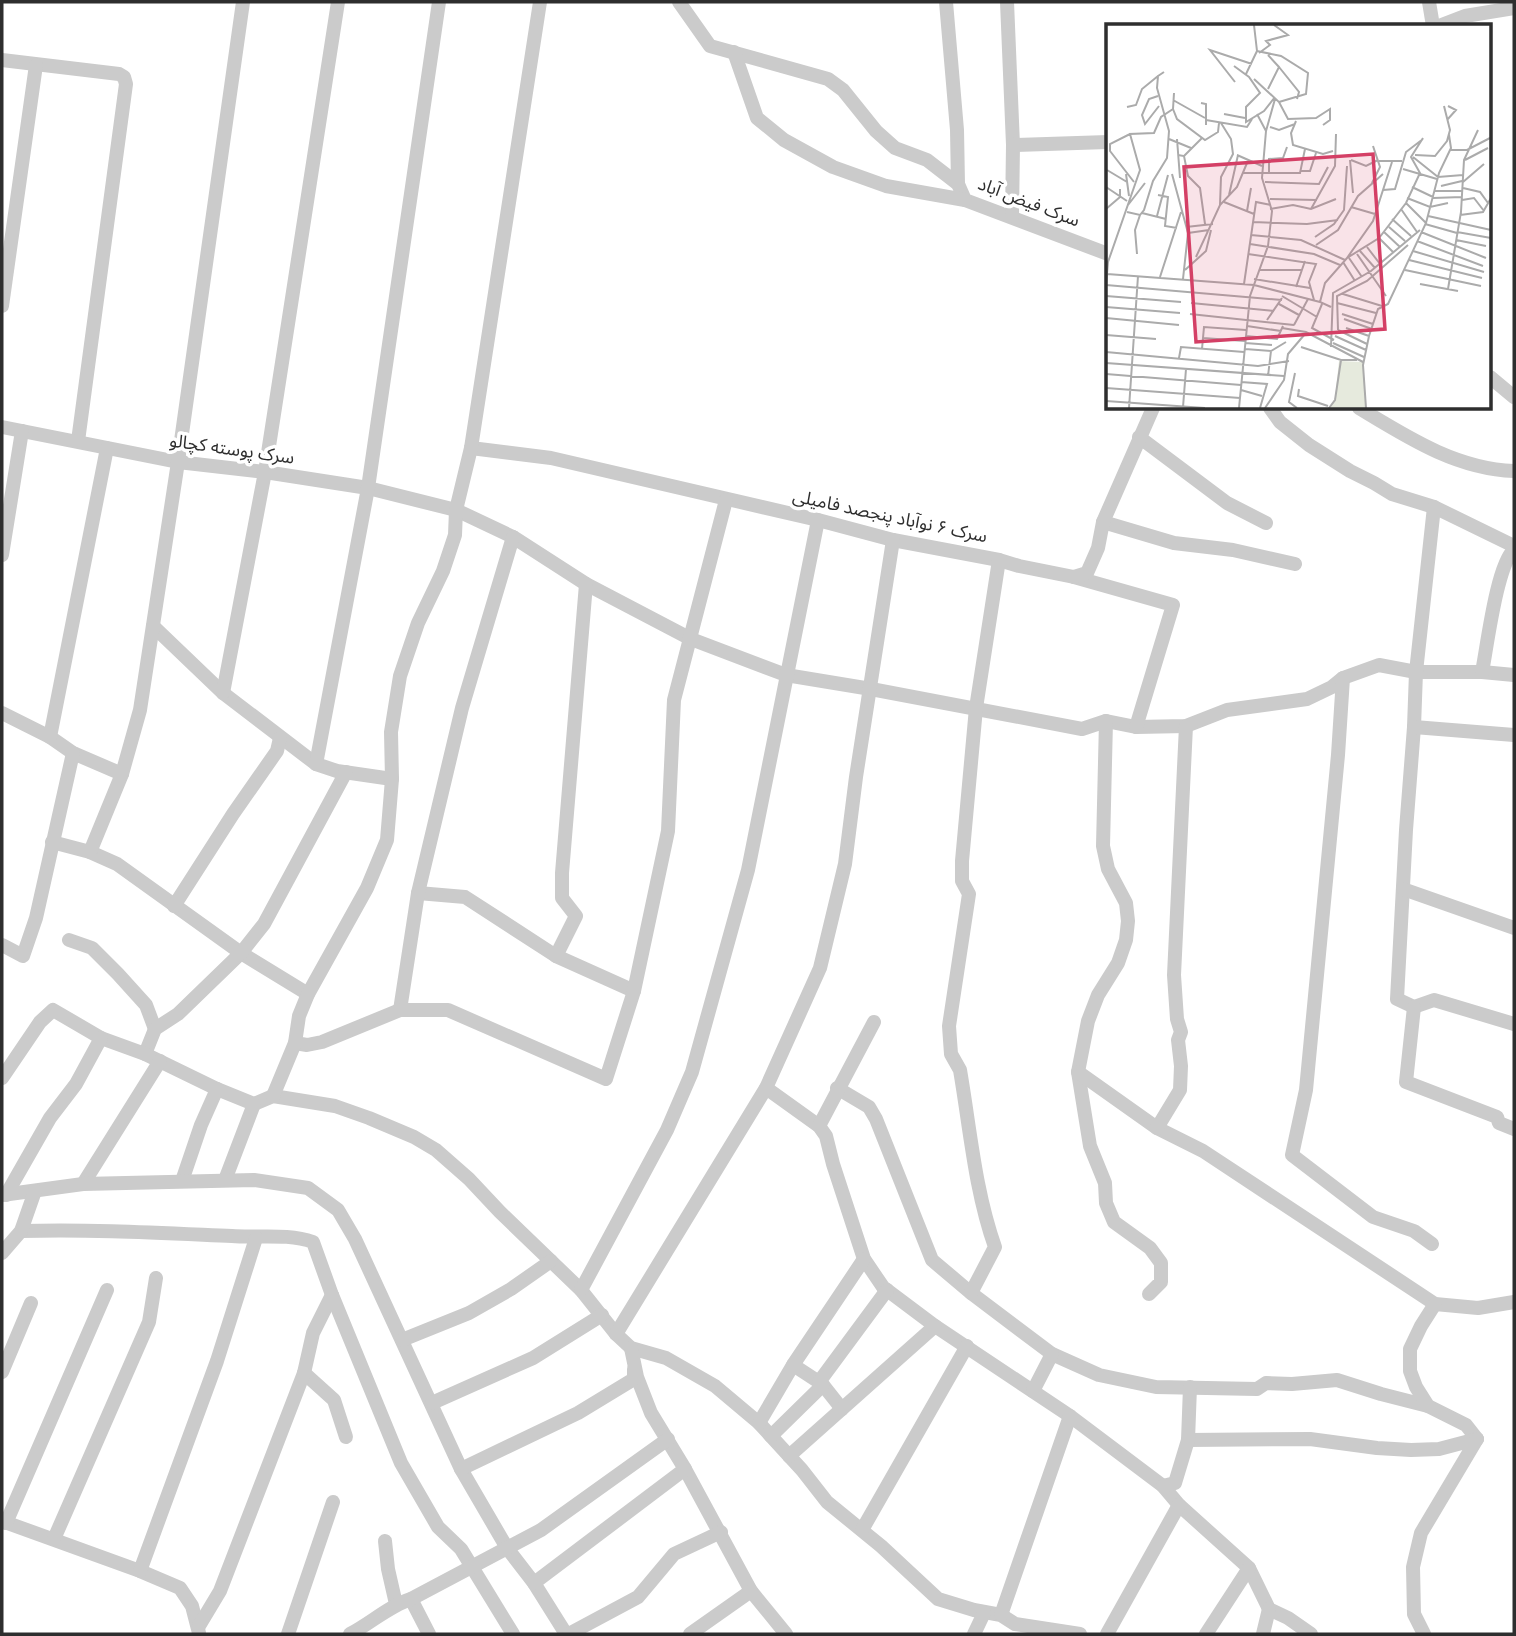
<svg xmlns="http://www.w3.org/2000/svg" width="1516" height="1636" font-family="Figtree,'Noto Sans Arabic',sans-serif">
  <rect width="100%" height="100%" fill="#fff"/>
  <g fill="none" stroke-linecap="round" stroke-linejoin="round">
    <g stroke="#cbcbcb" stroke-width="14">
      <path d="M679 2 710 46 828 79 843 90 876 131 895 148 927 160 958 184 965 200 1108 254"/>
      <path d="M946 2 957 130 958 184"/>
      <path d="M1007 2 1013 145 1012 216"/>
      <path d="M1429 2 1433 26"/>
      <path d="M1439 26 1465 16 1514 8"/>
      <path d="M734 52 757 118 784 140 833 167 886 186 965 200"/>
      <path d="M2 60 119 74 124 77 126 84 78 441"/>
      <path d="M1013 145 1108 142"/>
      <path d="M2 306 36 65"/>
      <path d="M1490 377 1514 397"/>
      <path d="M1270 408 1280 422 1309 445 1350 471 1374 483 1392 494 1434 507 1514 546"/>
      <path d="M1359 408C1407 437 1456 469 1514 471"/>
      <path d="M2 427 178 462 265 472 368 488 456 510 513 537 586 584 691 639 786 675 871 689 1082 729 1106 721 1136 727 1186 726 1227 710 1307 699 1332 687 1343 678 1379 665 1416 672H1482L1514 675"/>
      <path d="M1139 437 1227 503 1266 523"/>
      <path d="M471 448 551 458 818 520 893 540 999 560 1019 566 1074 577 1173 605 1136 727"/>
      <path d="M1434 507 1416 672 1414 727 1406 830 1397 999 1414 1007 1434 1000 1514 1024"/>
      <path d="M1103 522 1174 543 1233 550 1295 564"/>
      <path d="M2 555 22 431"/>
      <path d="M1074 577 1087 573 1098 548 1103 522 1153 408"/>
      <path d="M153 626 223 693 316 764 337 771 392 779"/>
      <path d="M1482 672C1487 647 1497 564 1514 550"/>
      <path d="M1343 678 1338 755 1306 1090 1292 1155 1373 1217 1414 1231 1432 1244"/>
      <path d="M223 693 265 472 338 2"/>
      <path d="M2 713 50 737 73 753 122 774"/>
      <path d="M1106 721 1103 846 1108 869 1126 903 1128 921 1126 940 1118 963 1098 995 1088 1021 1078 1072 1090 1146 1105 1183 1106 1203 1114 1222 1150 1248 1161 1263V1282L1149 1294"/>
      <path d="M1414 727 1514 735"/>
      <path d="M50 737 107 448"/>
      <path d="M316 764 368 488 439 2"/>
      <path d="M52 842 90 852 117 864 241 953 308 994"/>
      <path d="M90 852 122 774 140 710 178 462 243 2"/>
      <path d="M1403 889 1514 928"/>
      <path d="M418 893 465 897 556 956 634 991"/>
      <path d="M174 906 233 814 277 751 280 738"/>
      <path d="M69 940 92 948 118 974 146 1005 155 1029"/>
      <path d="M2 945 23 956 36 918 73 753"/>
      <path d="M556 956 576 916 562 898V873L586 584"/>
      <path d="M1414 1007 1406 1082 1497 1117 1499 1123 1514 1129"/>
      <path d="M400 1010 418 893 462 708 513 537"/>
      <path d="M295 1043 307 1045 322 1042 400 1010H448L606 1079 634 991 668 831 674 700 726 500"/>
      <path d="M145 1054 155 1029 178 1014 241 953 264 924 346 772"/>
      <path d="M1078 1072 1157 1128 1203 1151 1435 1304 1478 1308 1514 1302"/>
      <path d="M2 1078 40 1022 53 1010 101 1038 145 1054 217 1089 254 1104 273 1096 335 1106 369 1118 414 1137 436 1150 469 1179 500 1212 581 1290 616 1334 631 1348 666 1358 715 1386 759 1423 802 1470 827 1502 881 1546 938 1599 974 1610 1001 1615 1015 1624 1080 1634"/>
      <path d="M766 1088 819 1126 826 1136 833 1164 864 1259 883 1287 935 1326 1070 1416 1163 1486 1179 1505 1249 1568 1269 1609 1288 1618 1311 1634"/>
      <path d="M837 1088 869 1107 876 1119 932 1260 971 1293 1052 1354 1099 1375 1156 1387 1257 1389 1266 1383 1292 1384 1337 1380 1381 1394 1428 1406"/>
      <path d="M273 1096 295 1043 299 1016 308 994 367 888 387 840 392 779 391 732 400 676 418 623 443 571 455 535 456 510 471 448 540 2"/>
      <path d="M819 1126 874 1022"/>
      <path d="M1157 1128 1180 1090 1181 1066 1178 1040 1181 1032 1177 1019 1174 975 1186 726"/>
      <path d="M225 1180 254 1104"/>
      <path d="M182 1181 201 1125 217 1089"/>
      <path d="M83 1184 160 1061"/>
      <path d="M2 1195 83 1184 254 1180 308 1188 338 1210 355 1239 461 1469 507 1548 534 1583 566 1634"/>
      <path d="M6 1195 50 1118 76 1084 101 1038"/>
      <path d="M21 1231C91 1229 162 1233 232 1236 258 1238 288 1233 313 1242L332 1295 401 1463 438 1527 461 1549 513 1634"/>
      <path d="M2 1253 21 1231 35 1191"/>
      <path d="M581 1290 667 1130 692 1072 748 870 818 520"/>
      <path d="M971 1293 995 1247C975 1191 970 1128 960 1070L951 1054 949 1026 969 894 962 881V861L976 708 999 560"/>
      <path d="M1435 1304 1421 1326 1410 1349V1371L1416 1387 1428 1406 1466 1425 1477 1439"/>
      <path d="M616 1334 766 1088 820 968 845 864 856 777 893 540"/>
      <path d="M402 1340 469 1313 511 1289 551 1261"/>
      <path d="M631 1348 637 1377 651 1413 685 1469 751 1591 786 1634"/>
      <path d="M793 1365 819 1382"/>
      <path d="M2 1372 31 1303"/>
      <path d="M304 1373 334 1400 346 1437"/>
      <path d="M823 1385 842 1409"/>
      <path d="M1033 1391 1052 1354"/>
      <path d="M432 1403 533 1358 602 1315"/>
      <path d="M759 1423 793 1365 864 1259"/>
      <path d="M771 1436 823 1385 819 1382 887 1290"/>
      <path d="M1188 1440 1310 1439 1377 1448 1411 1450 1439 1449 1477 1439"/>
      <path d="M789 1456 935 1326"/>
      <path d="M461 1469 578 1413 634 1379V1369"/>
      <path d="M1163 1486 1175 1483 1188 1440 1190 1387"/>
      <path d="M2 1521 140 1571 180 1588 192 1606 199 1633"/>
      <path d="M6 1523 107 1290"/>
      <path d="M862 1530 967 1346"/>
      <path d="M54 1539 149 1322 156 1278"/>
      <path d="M385 1541 388 1569 396 1604"/>
      <path d="M140 1571 217 1361 256 1238"/>
      <path d="M534 1583 685 1469"/>
      <path d="M411 1599 429 1634"/>
      <path d="M1001 1615 1070 1416"/>
      <path d="M199 1626 220 1591 304 1373 313 1333 332 1295"/>
      <path d="M288 1634 333 1502"/>
      <path d="M350 1634C371 1623 389 1606 411 1599L541 1530 668 1439"/>
      <path d="M569 1634 638 1597 674 1554 721 1532"/>
      <path d="M690 1634 751 1591"/>
      <path d="M974 1634 984 1613"/>
      <path d="M1107 1634 1179 1505"/>
      <path d="M1206 1634 1249 1568"/>
      <path d="M1263 1634 1269 1609"/>
      <path d="M1424 1634 1414 1614 1413 1567 1421 1533 1477 1439"/>
    </g>
  </g>
  <g text-anchor="middle" stroke-width="7" stroke-linejoin="round" paint-order="stroke">
    <g font-size="18" fill="#2e2e2e" stroke="#fff">
      <text transform="translate(1029 202) rotate(21)" y="6">سرک فيض آباد</text>
      <text transform="translate(232 449) rotate(8)" y="6">سرک پوسته کچالو</text>
      <text transform="translate(890 516) rotate(12)" y="6">سرک ۶ نوآباد پنجصد فامیلی</text>
    </g>
  </g>
  <g transform="translate(1106 24)">
    <rect width="385" height="385" fill="#fff"/>
    <path d="M233 337 257 338 260 384H223L229 374Z" fill="#e6eadd"/>
    <path fill="none" stroke="#ababab" stroke-width="2" d="M151 27 175 32 202 49 200 70 173 78M153 29 164 21 160 17 182 11 168 1M128 42 143 53 154 69 140 83V98L158 87 169 73M173 43 193 68 191 75M140 50 151 27 148 1M148 55 173 78 182 95 210 94 224 85V96L217 101M129 58 104 26 146 40M162 65 173 43 162 31M52 72 43 75 36 91 39 100 53 82M67 76 99 94M95 79 100 80V101M21 83 30 81 36 65 52 52M67 85 71 95 99 116 112 108 113 99M118 90 139 94M100 96 141 103 146 95M341 96 350 86 342 82M190 97 185 109 187 121 217 130 227 127M164 103 173 106 189 100M160 107 169 75M24 110 4 120V127L28 158M63 115 85 124M71 115 74 154M344 126H361L384 114M72 131 78 132 82 152 94 164 99 200M131 131 156 142M309 131 329 132 341 117 344 106 338 82M78 132 96 114M307 133 332 153 357 151M244 136 247 169M245 136 260 142 272 136M359 136 382 124M273 137H296M297 145 331 155M1 146 21 158M195 147H204L210 129M137 149H194L199 125M163 149V135L177 134 181 123M20 150 23 172M66 150 82 209 77 255M159 158 213 160 222 143M357 158 378 140M266 159 274 143 267 122M335 162 356 157M0 163 21 177M306 163 327 173M357 164 374 168 382 179M277 166 289 165 300 128 317 115M328 167H356M52 171 62 173 59 202 71 204M123 171 132 131M301 174 324 183 342 179M327 174 356 173M164 175 211 176M356 176 368 174 378 187M118 178 148 190M300 179 320 199M22 181 39 159M114 181 115 153 127 130 125 115 115 99M245 183 269 190M0 185 14 173V165M164 185 187 181 205 185 230 175M205 185 229 142 230 110M295 185 311 208M141 187 145 164M21 188 34 191 38 186 47 157 61 134 63 107 51 64 52 52 58 48M36 189 60 195M354 191 377 188 385 174M51 192 62 151M322 192 385 206M286 195 305 212M147 198 201 200 232 196M319 200 351 209M80 203 107 200M283 203 299 217M278 208 294 223M315 208 380 234M351 208 385 214M82 209 103 206M145 211 195 216 239 236M209 213 228 200 238 186 241 142M273 214 288 229M350 216 380 222M311 217 377 242M144 220 208 230 234 241M210 221 232 206 252 172 277 150M261 223 274 240M254 227 269 244M307 227 378 248M31 230 29 206 34 191M142 230 210 240 203 258 208 276M251 230 280 272M90 233 114 181 131 163 141 139M241 234 267 197 286 138M243 234 256 253M303 236 376 254M237 238 249 257M79 246 100 227 105 206M153 246H196M299 246 375 262M1 250 148 261 214 278M54 253 75 188M148 255 204 264M138 260 150 178 165 181M314 260 352 267M0 261 176 276M0 262 2 238 34 146 24 110 48 109 55 93 67 85 68 69M190 263 199 237M342 265 355 188 358 136 372 106M237 270 276 282M0 272 75 278M176 272 211 293M85 279 168 287M231 279 270 289M173 280 193 291M216 280 206 304 228 316M0 283 74 289M225 283 214 278 219 259 241 234 273 214 300 179 314 149 305 133 317 114M84 290 188 301M236 290 267 300M0 294 73 301M238 295 266 305M161 296 176 274M188 301 202 275M141 302 175 307M176 304 200 308 257 338M240 304 263 312M232 306 231 272 261 257 302 221M232 306 261 320M0 311 50 315M140 312 171 315 177 302M229 312 260 326M97 314 139 317M139 319 166 321M227 319 258 333M195 323 235 336H251M225 323 227 269 265 247 314 206M96 325 98 303 140 306M139 325 165 327 180 318M0 328 152 342 183 337M73 334 75 323 138 328M0 339 178 352M189 349 183 378 191 384M0 350 135 361M162 352 165 327M135 358 161 360 154 384M0 364 134 374M193 365 192 372 222 382M135 366 156 372M0 377 99 384M77 383 80 345M23 384 32 252M133 384 144 272 162 222 166 187 156 154 160 107 151 90M159 384 178 356 182 330 199 310M223 384 229 376 235 336M260 384 257 341 263 312 272 285 282 280 320 199 333 149 345 124 343 111"/>
    <path fill="#d44066" fill-opacity="0.15" stroke="#d44066" stroke-width="3.5" d="M267 130 279 305 90 318 78 143Z"/>
    <rect width="385" height="385" fill="none" stroke="#2e2e2e" stroke-width="3.5"/>
  </g>
  <rect width="1516" height="1636" fill="none" stroke="#2e2e2e" stroke-width="7"/>
</svg>
